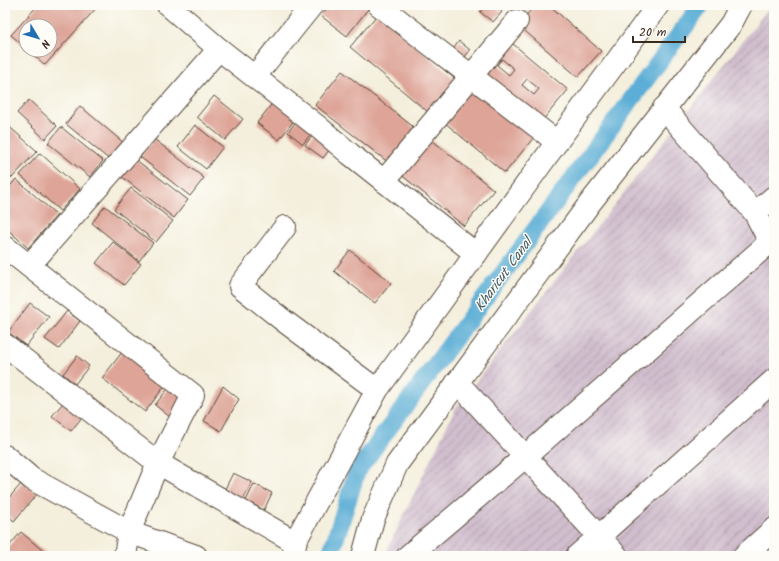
<svg xmlns="http://www.w3.org/2000/svg" width="779" height="561" font-family="Kalam,sans-serif">
  <defs>
    <pattern id="industrial-furrows" width="10" height="10" patternUnits="userSpaceOnUse"><rect width="10" height="10" fill="#d0bdcd"/><path d="M-1 1l2-2M0 10L10 0M9 11l2-2" fill="none" stroke="#aa9aa6"/></pattern>
  </defs>
  <rect width="100%" height="100%" fill="#fdfcf7"/>
  <filter id="ink" filterUnits="userSpaceOnUse"><feTurbulence type="fractalNoise" baseFrequency=".025" numOctaves="2"/><feDisplacementMap in="SourceGraphic" scale="8" xChannelSelector="R" yChannelSelector="G"/><feConvolveMatrix kernelMatrix="1 2 1 2 8 2 1 2 1" color-interpolation-filters="sRGB"/></filter>
  <filter id="wash" filterUnits="userSpaceOnUse"><feTurbulence type="fractalNoise" baseFrequency=".012" numOctaves="4" result="noise"/><feDisplacementMap in="SourceGraphic" scale="16" xChannelSelector="R" yChannelSelector="G"/><feGaussianBlur stdDeviation="0.9" result="paint"/><feColorMatrix in="noise" values="0 0 0 0 0 0 0 0 0 0 0 0 0 0 0 0 0 1.4 0 .05"/><feComposite in="paint" operator="in"/></filter>
  <g filter="url(#wash)">
    <rect width="100%" height="100%" fill="#f4efdc"/>
    <path fill="url(#industrial-furrows)" d="M771 5H774V556H384L456 407Z"/>
    <g fill="none" stroke-linecap="round" stroke-linejoin="round">
      <path stroke="#5baed6" stroke-width="18" d="M330 556 357 471 701 5"/>
    </g>
    <g id="blocks">
      <g fill="#dea498" fill-rule="evenodd">
        <path d="M38 5H99L45 65 28 50H50V26H26V48L11 35Z"/>
        <path d="M330 5H363L368 9 347 36 321 16Z"/>
        <path d="M486 5H493L502 12 493 22 480 12Z"/>
        <path d="M535 5H549L601 51 578 77 518 25Z"/>
        <path d="M378 14 455 79 428 112 350 47Z"/>
        <path d="M506 38 568 90 541 122 479 72ZM502 59 514 69 509 75 497 65ZM527 79 539 89 534 95 522 85Z"/>
        <path d="M459 41 470 50 462 61 451 52Z"/>
        <path d="M342 71 416 129 389 163 315 105Z"/>
        <path d="M473 87 534 137 505 173 444 122Z"/>
        <path d="M214 96 243 119 225 140 197 117Z"/>
        <path d="M29 100 57 126 45 139 17 113Z"/>
        <path d="M274 101 296 118 279 140 257 123Z"/>
        <path d="M80 106 125 144 111 161 66 124Z"/>
        <path d="M299 118 314 130 303 144 288 132Z"/>
        <path d="M5 123 37 151 12 178 5 172Z"/>
        <path d="M195 125 223 147 206 169 178 147Z"/>
        <path d="M61 127 103 161 90 177 48 143Z"/>
        <path d="M316 131 333 145 323 158 305 145Z"/>
        <path d="M428 137 494 190 464 226 399 173Z"/>
        <path d="M154 139 204 178 190 196 140 157Z"/>
        <path d="M40 153 80 189 60 211 20 175Z"/>
        <path d="M135 159 188 200 174 218 121 176Z"/>
        <path d="M16 179 57 215 28 248 5 227V192Z"/>
        <path d="M131 188 173 221 156 242 114 209Z"/>
        <path d="M105 206 153 243 139 261 92 223Z"/>
        <path d="M113 242 141 264 124 285 96 263Z"/>
        <path d="M350 250 391 283 375 303 334 271Z"/>
        <path d="M30 303 49 317 26 346 8 332Z"/>
        <path d="M67 311 80 321 59 349 45 339Z"/>
        <path d="M123 351 166 384 145 412 102 378Z"/>
        <path d="M77 356 89 366 75 384 63 374Z"/>
        <path d="M170 386 185 397 170 417 155 405Z"/>
        <path d="M223 386 239 399 221 431 204 421Z"/>
        <path d="M69 396 87 411 71 431 52 416Z"/>
        <path d="M233 473 252 482 243 500 224 491Z"/>
        <path d="M23 482 37 494 14 521 5 513V502Z"/>
        <path d="M254 484 272 493 264 510 246 501Z"/>
        <path d="M21 532 48 555 47 556H5V551Z"/>
      </g>
    </g>
  </g>
  <g filter="url(#ink)">
    <use href="#blocks" fill-opacity="0" stroke="#57483a" stroke-width="1"/>
    <g fill="none" stroke-linecap="round" stroke-linejoin="round">
      <defs>
        <g id="minor">
          <path d="M379 5 557 142"/>
          <path d="M219 49 317 126 350 154 476 254"/>
          <path d="M255 76 312 5"/>
          <path d="M664 108 755 213"/>
          <path d="M384 181 517 21"/>
          <path d="M774 197 755 213 770 242 774 246"/>
          <path d="M285 227 240 286 284 321 377 390"/>
          <path d="M5 247 193 395 158 463 129 532 125 556"/>
          <path d="M29 266 219 49 168 5"/>
          <path d="M5 345 158 463 295 542"/>
          <path d="M457 382 617 556"/>
          <path d="M5 456 32 479 129 532 196 556"/>
          <path d="M294 556 295 542 377 390 557 142 658 5"/>
          <path d="M363 556 373 519 397 464 590 203 731 24 741 5"/>
          <path d="M408 556 526 456 770 242"/>
          <path d="M577 556 774 380"/>
          <path d="M744 556 774 529"/>
        </g>
      </defs>
      <use href="#minor" stroke="#57483a" stroke-width="24"/>
      <use href="#minor" stroke="#fff" stroke-width="22"/>
    </g>
  </g>
  <g text-anchor="middle" stroke-width="3" stroke-linejoin="round" paint-order="stroke">
    <g font-size="14" font-style="italic" fill="#485f68" stroke="#fdfcf7">
      <text transform="translate(503 274) rotate(-54)" y="5">Kharicut Canal</text>
    </g>
  </g>
  <rect width="779" height="561" fill="none" stroke="#fdfcf7" stroke-width="20"/>
  <g transform="translate(38 38) rotate(128)"><circle r="19" fill="#fdfcf7" stroke="#afa8a0"/>
  <path d="M0-3L7 15L0 10L-7 15Z" fill="#1f6fb2"/>
  <text y="-6" font-size="11" font-weight="bold" text-anchor="middle" fill="#3b2a1e">N</text>
  </g>
  <path d="M633 36v6h52v-6" fill="none" stroke="#3b2a1e" stroke-width="2"/>
  <text x="639" y="36" font-size="12" fill="#3b2a1e" stroke="#fdfcf7" stroke-width="3" paint-order="stroke">20 m</text>
</svg>
